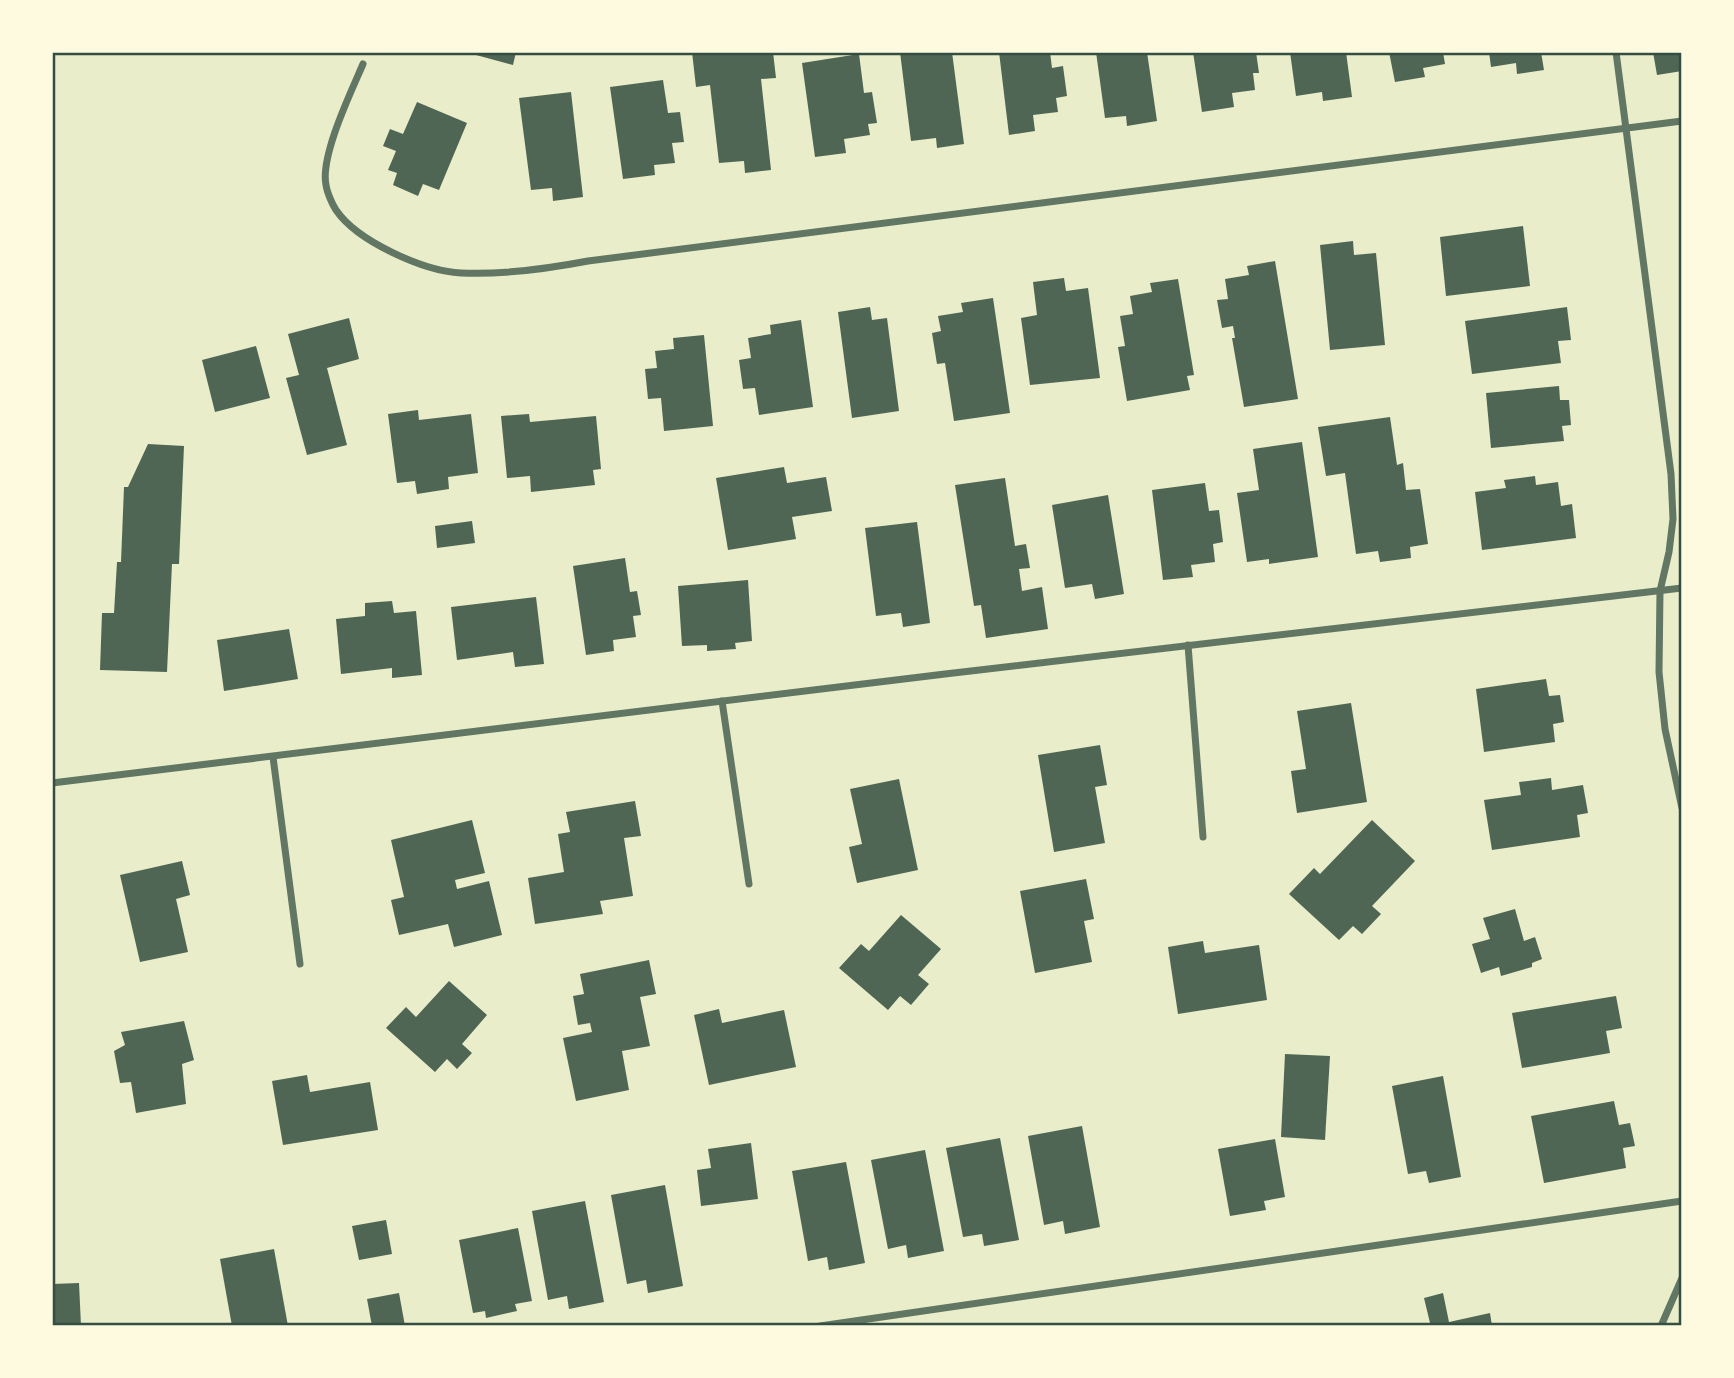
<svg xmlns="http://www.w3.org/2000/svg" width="1734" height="1378" font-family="Signika,sans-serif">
  <rect width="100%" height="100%" fill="#e9edc9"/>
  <g fill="#4f6655">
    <path d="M465 52H516L513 65Z"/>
    <path d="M692 52H773L776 78 761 79 771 170 745 173 744 161 719 163 710 85 696 87Z"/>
    <path d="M900 52H952L964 144 937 148 936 138 911 141Z"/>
    <path d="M999 52H1050L1052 68 1063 66 1067 96 1056 98 1058 112 1033 115 1035 131 1009 135Z"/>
    <path d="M1096 52H1147L1157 121 1127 126 1126 116 1105 118Z"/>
    <path d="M1193 52H1256L1259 73H1253L1255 90 1232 93 1234 107 1202 112Z"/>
    <path d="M1290 52H1346L1352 97 1323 101 1322 92 1296 96Z"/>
    <path d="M1389 52H1443L1445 64 1423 68 1425 77 1395 82Z"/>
    <path d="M1489 52H1541L1544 70 1517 74 1516 63 1491 67Z"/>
    <path d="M1653 52H1682V71L1657 75Z"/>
    <path d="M859 54 864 93 872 92 877 123 868 124 870 135 844 139 846 153 815 157 802 63Z"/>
    <path d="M663 80 668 113 680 112 684 142 672 143 675 163 654 165 655 175 623 179 610 87Z"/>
    <path d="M571 92 583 197 553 201 552 188 531 190 519 98Z"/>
    <path d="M417 102 467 123 439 190 423 184 418 196 393 185 397 173 388 170 396 151 383 146 390 129 403 134Z"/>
    <path d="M1523 226 1530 286 1446 296 1440 237Z"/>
    <path d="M1353 241 1354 255 1376 253 1385 345 1330 350 1320 245Z"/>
    <path d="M1275 261 1298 399 1244 407 1232 338H1235L1233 326 1222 328 1217 300 1228 299 1225 279 1249 275 1247 266Z"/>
    <path d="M1064 278 1066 291 1088 288 1100 378 1030 385 1021 318 1037 315 1033 282Z"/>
    <path d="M1178 279 1194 375 1187 376 1190 390 1127 401 1118 347 1125 346 1120 316 1133 314 1130 296 1152 292 1150 283Z"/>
    <path d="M993 298 1010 413 954 421 945 363 937 364 932 333 941 331 938 316 963 312 961 303Z"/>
    <path d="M870 307 872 320 887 318 899 411 852 418 838 312Z"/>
    <path d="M1567 307 1571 340 1558 341 1561 363 1472 374 1465 321Z"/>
    <path d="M349 318 359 359 327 368 347 445 307 455 286 378 299 375 288 334Z"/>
    <path d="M801 320 813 407 759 415 755 388 743 389 739 360 751 358 748 338 771 334 770 325Z"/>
    <path d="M704 335 713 426 664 431 661 398 648 399 645 369 657 368 655 351 674 349 673 338Z"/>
    <path d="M256 346 270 398 215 412 202 360Z"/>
    <path d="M1559 386 1560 400H1569L1571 425 1562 426 1564 441 1491 448 1486 393Z"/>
    <path d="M418 410 419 420 471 414 478 473 448 477 449 489 417 494 415 481 397 483 388 414Z"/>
    <path d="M529 414 530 422 596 416 601 469 593 470 595 485 531 492 530 476 507 478 501 416Z"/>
    <path d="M1390 417 1397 465 1403 463 1406 490 1420 489 1428 544 1410 547 1411 558 1380 562 1378 551 1356 554 1345 473 1326 476 1318 427Z"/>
    <path d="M1302 442 1318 557 1269 564V559L1247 562 1237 493 1259 490 1253 449Z"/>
    <path d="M148 444 184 446 179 564H172L167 672 100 670 102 613H114L117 562H121L124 487H128Z"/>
    <path d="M784 467 787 483 826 477 832 511 792 517 796 539 728 550 716 478Z"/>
    <path d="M1535 476 1536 485 1558 482 1561 506 1572 504 1576 538 1482 550 1475 492 1506 488 1504 480Z"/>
    <path d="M1005 478 1015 546 1026 544 1030 568 1019 569 1022 591 1042 587 1048 629 986 638 981 605 974 606 955 485Z"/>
    <path d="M1205 483 1209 511 1219 510 1223 542 1213 544 1215 562 1191 565 1193 577 1163 580 1152 490Z"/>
    <path d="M1108 495 1124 594 1095 599 1092 584 1065 588 1052 505Z"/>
    <path d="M472 521 475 543 437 548 435 526Z"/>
    <path d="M917 522 930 623 903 627 901 613 876 616 865 528Z"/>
    <path d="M625 558 630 592 637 591 641 615 633 616 636 637 613 640 614 651 586 655 573 566Z"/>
    <path d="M748 580 752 641 735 643 736 649 707 651V645L682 646 678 586Z"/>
    <path d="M536 597 544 664 515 667 513 652 457 660 451 607Z"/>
    <path d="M392 601 394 613 416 611 422 675 392 678V668L341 674 336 619 365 616V603Z"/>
    <path d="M289 629 298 679 224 691 217 640Z"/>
    <path d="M1546 679 1549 696 1560 695 1564 722 1553 724 1555 742 1484 752 1476 689Z"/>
    <path d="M1351 703 1367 802 1297 813 1291 771 1306 769 1297 711Z"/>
    <path d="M1100 745 1107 785 1095 787 1105 843 1054 852 1038 755Z"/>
    <path d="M1551 778 1552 790 1583 785 1588 813 1577 815 1580 837 1492 850 1484 800 1521 795 1519 782Z"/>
    <path d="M899 779 918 870 857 883 849 847 862 844 850 789Z"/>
    <path d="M635 801 641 836 624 838 633 896 600 901 603 914 535 924 528 878 564 872 558 834 570 832 566 812Z"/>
    <path d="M472 820 485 873 455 880 457 889 489 881 502 935 454 947 448 924 399 935 391 900 404 897 391 840Z"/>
    <path d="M1372 820 1415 861 1372 906 1381 914 1362 934 1353 926 1339 940 1289 894 1314 868 1320 874Z"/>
    <path d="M182 861 190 895 176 899 188 952 140 962 120 875Z"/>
    <path d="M1086 879 1094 919 1084 921 1092 962 1035 973 1020 891Z"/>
    <path d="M1515 909 1524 941 1535 937 1542 959 1532 963V967L1501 976 1499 967 1481 973 1472 944 1490 939 1483 918Z"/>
    <path d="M901 915 941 949 918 975 929 984 911 1005 900 996 888 1010 839 968 861 944 869 951Z"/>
    <path d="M1203 941 1205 953 1259 945 1267 1000 1178 1014 1168 947Z"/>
    <path d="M649 960 656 994 640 997 650 1046 622 1051 629 1090 576 1101 563 1038 592 1032 590 1023 578 1025 573 996 584 994 580 974Z"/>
    <path d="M449 981 487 1015 462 1044 472 1053 457 1069 447 1059 435 1072 386 1028 406 1007 416 1017Z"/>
    <path d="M1616 996 1622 1028 1606 1031 1610 1053 1522 1068 1512 1013Z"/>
    <path d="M719 1009 722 1023 784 1010 796 1067 709 1085 694 1015Z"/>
    <path d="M184 1021 194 1060 182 1064 186 1104 136 1113 131 1082 120 1083 114 1051 125 1045 121 1032Z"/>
    <path d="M1285 1054 1330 1056 1325 1140 1281 1137Z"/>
    <path d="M307 1075 310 1092 370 1082 378 1130 283 1145 272 1081Z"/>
    <path d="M1443 1076 1461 1177 1429 1183 1426 1171 1408 1174 1392 1086Z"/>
    <path d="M1614 1101 1619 1125 1630 1123 1635 1146 1623 1148 1626 1168 1544 1183 1531 1116Z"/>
    <path d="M1082 1126 1100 1227 1065 1234 1063 1221 1044 1225 1028 1136Z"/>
    <path d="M1000 1138 1019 1240 984 1246 982 1234 963 1237 946 1148Z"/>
    <path d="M1275 1139 1285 1197 1264 1201 1266 1210 1230 1216 1218 1149Z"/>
    <path d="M751 1143 758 1199 701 1206 697 1170 711 1168 708 1149Z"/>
    <path d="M925 1150 944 1251 908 1258 906 1245 888 1249 871 1160Z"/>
    <path d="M846 1162 865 1263 829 1270 827 1257 808 1261 792 1171Z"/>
    <path d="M665 1185 683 1286 648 1293 646 1280 627 1284 611 1195Z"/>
    <path d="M585 1201 604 1302 569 1309 567 1296 548 1300 532 1211Z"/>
    <path d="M386 1220 392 1254 359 1260 352 1226Z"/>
    <path d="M518 1228 532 1301 515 1304 517 1311 486 1318 485 1311 473 1313 459 1240Z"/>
    <path d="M274 1249 288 1326H232L220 1259Z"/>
    <path d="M79 1283 81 1326H52V1284Z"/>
    <path d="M399 1293 405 1326H372L367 1299Z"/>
    <path d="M1443 1293 1449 1322 1490 1313 1492 1326H1423L1430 1323 1424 1298Z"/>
  </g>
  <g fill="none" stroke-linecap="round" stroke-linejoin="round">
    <g stroke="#617663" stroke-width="7">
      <path d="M1616 52 1671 474 1673 519 1669 552 1660 591 1659 672 1665 729 1682 808"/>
      <path d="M363 64C351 92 320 156 326 185 327 192 332 204 336 210 357 241 423 271 461 273 503 275 546 269 588 261L1682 121"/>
      <path d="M1188 645 1203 837"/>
      <path d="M722 701 749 884"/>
      <path d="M273 757 300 964"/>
      <path d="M52 783 945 674 1682 588"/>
      <path d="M820 1326 1682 1201"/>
      <path d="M1661 1326 1682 1278"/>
    </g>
  </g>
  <rect width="1734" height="1378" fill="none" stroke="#fefae0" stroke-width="108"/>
  <rect x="54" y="54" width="1626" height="1270" fill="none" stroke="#344e41" stroke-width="2.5"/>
</svg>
